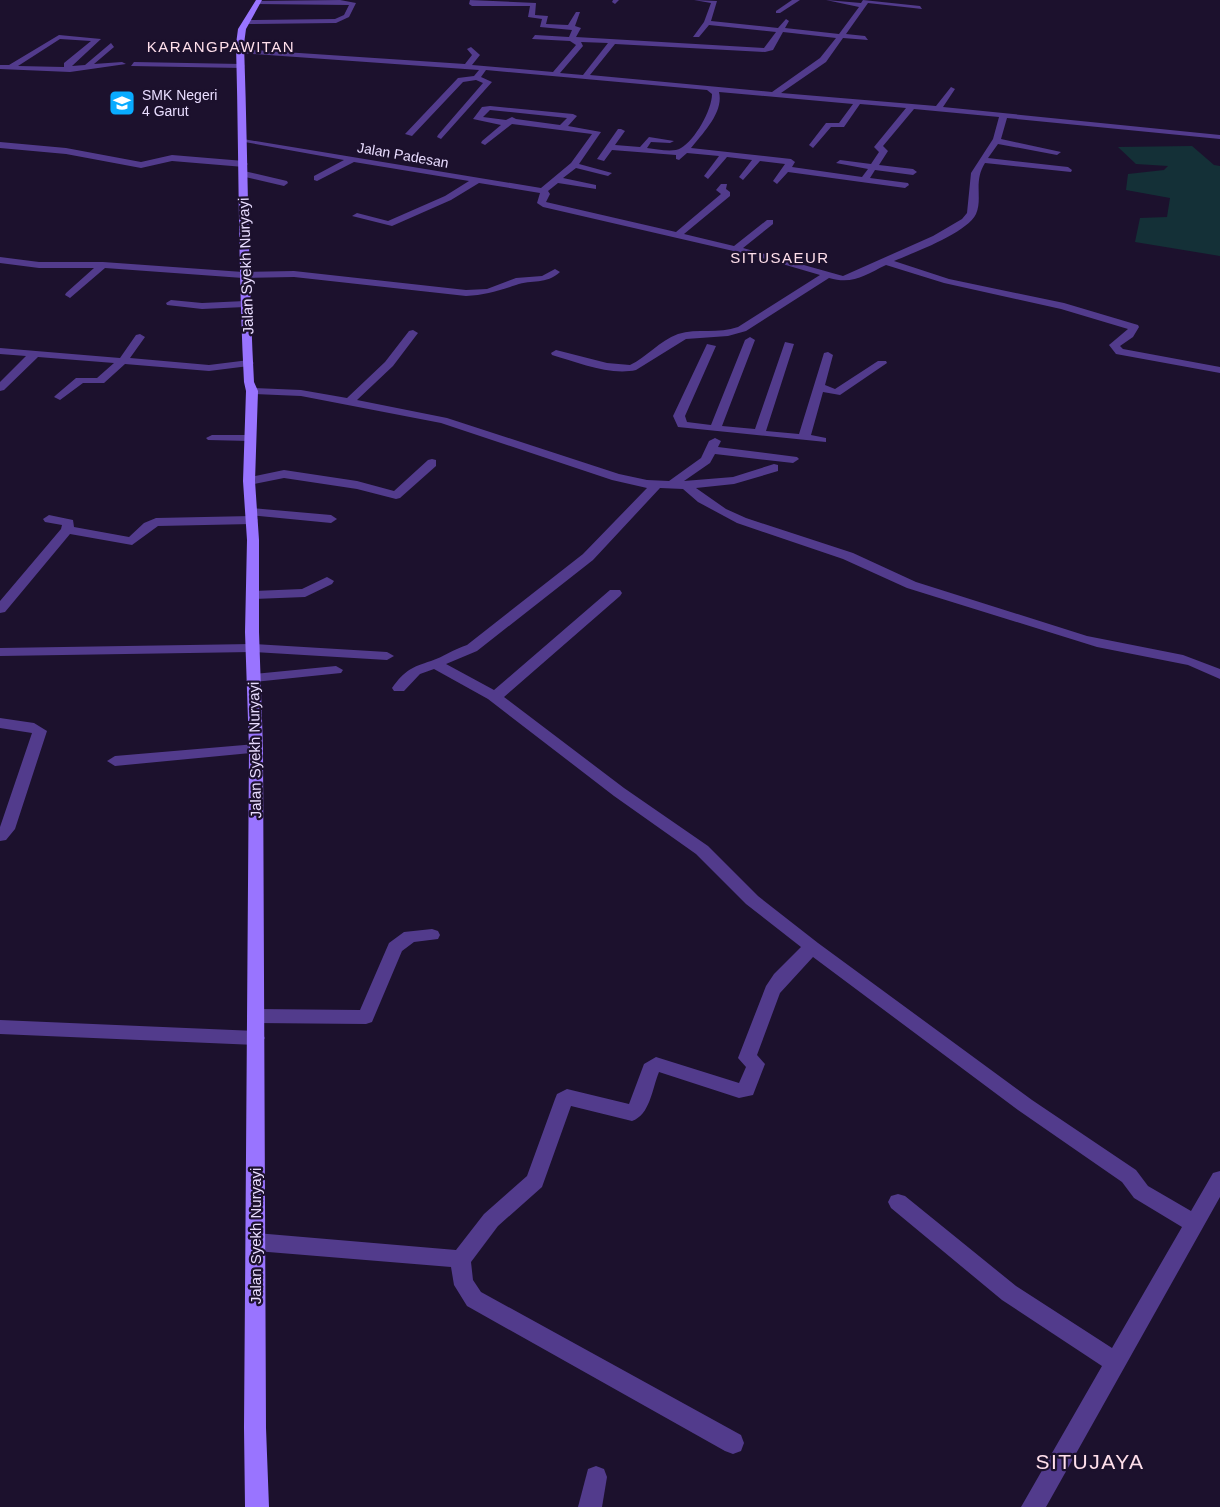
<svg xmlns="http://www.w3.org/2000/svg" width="1220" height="1507" font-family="Helvetica,sans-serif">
  <rect width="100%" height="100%" fill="#1c112d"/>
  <path fill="#143037" d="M1192 146 1214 165 1220 166V256L1135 242 1140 218 1167 217 1170 198 1126 190 1128 174 1164 170 1168 166 1136 164 1118 147Z"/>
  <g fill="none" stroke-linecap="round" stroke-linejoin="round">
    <g fill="#523b8c" fill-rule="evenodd">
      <path d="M340 0 356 3 349 17 336 23 246 24 243 22 246 20 335 19 344 15 349 5 255 4 257 1Z"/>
      <path d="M470 0 536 3 535 15 548 16 546 24 568 25 576 12H580L575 26 581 28 576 37 764 48 776 32 709 25 699 37H693L704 22 711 3 694 0 717 1 711 21 778 28 786 19 789 21 785 28 839 34 859 7 826 0 861 3 863 0 920 6 922 9 868 3 846 34 865 36 868 40 843 38 826 62 781 93 936 106 951 87 955 89 943 107 1220 135V139L1007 118 1001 139 1061 152 1057 155 998 144 988 158 1068 167 1072 170 1071 172 985 163C973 182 983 198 976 214 967 233 913 253 894 261L949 279 1064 303 1138 325 1139 327 1133 337 1120 346 1123 349 1220 367V373L1116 354 1109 345 1128 329 1061 309 944 283 886 265C865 275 853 285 829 278L746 331 728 336 686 339 636 370C610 376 577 362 552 355L551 353 556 350 607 363 630 365C647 357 659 341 678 334 697 328 719 334 738 327L820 275 755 256 543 207 537 203 540 193 479 183 451 200 392 226 352 216 357 213 388 221 445 196 469 181 354 162 317 181 314 180V176L344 160 239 141 243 139 541 188 571 163 592 134 512 124 485 145 481 143 482 141 501 125 473 119 482 107 490 106 573 114 577 116 568 126 601 132 579 164 612 173 608 176 576 168 563 178 596 185V189L558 183 548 191 550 194 546 202 676 232 721 194 716 190 721 184H727L726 189 730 192V196L684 234 734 246 767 220H773V224L743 248 843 276 933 236 962 219 967 213 971 173 993 139 999 117 914 109 883 146 888 151 879 165 913 169 917 172 913 175 875 170 870 178 908 183 909 185 905 188 788 172 777 184 773 181 785 164 760 161 743 180 739 177 752 160 727 157 708 179 704 176 719 156 687 153 679 160 676 159V155L612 150 604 161 597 159 618 129H621L625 131 615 145 640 147 649 137 674 141 670 143 651 142 647 148C657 149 673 153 681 148 695 140 712 110 712 94L707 90 486 70 481 77 492 82 441 139 437 137 438 135 483 83 476 80 463 82 412 136 405 134 458 78 474 76 479 70 240 53 236 51 240 49 465 64 472 55 467 49 471 47 480 55 472 65 553 72 576 45 570 41 532 39 535 35 569 37 572 30 540 27 542 19 528 17 530 6H472L469 4ZM783 32 836 38 820 58 772 92 590 75 615 44 765 52 773 50ZM581 42 608 43 583 75 560 73 583 46ZM719 92 853 104 839 123H826L809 145 813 148 831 127H844L860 104 906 108 874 147 879 152 871 164 840 160 836 163 868 169 862 177 792 167 795 162 791 159 691 148C703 133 724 112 719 92ZM490 110 567 118 560 125 516 119 512 117 506 120 483 117Z"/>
      <path d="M613 0H619L615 4 612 2Z"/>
      <path d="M792 0H800L780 13H776V11Z"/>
      <path d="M59 35 101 39 72 66 85 65 111 43 114 47 94 64 122 62 126 64 70 72 0 69V65H9ZM60 39 91 41 64 63V67L18 66Z"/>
      <path d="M134 62 241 64 245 66 241 68 131 66Z"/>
      <path d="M0 142 66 148 141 162 172 155 244 161 248 164 244 167 172 161 141 168 66 154 0 148Z"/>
      <path d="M244 171 287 181 288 183 284 186 241 176V172Z"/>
      <path d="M0 257 39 262H103L243 272 294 271 466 290 487 289 516 278 542 276 555 269 560 272C546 285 532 279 516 285 498 291 485 295 466 296L294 277 243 278 105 268 70 298 65 295 66 293 94 268H39L0 263Z"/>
      <path d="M171 300 202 303 245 301 250 304 245 307 202 309 167 305 166 303Z"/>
      <path d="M413 330 418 333 393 366 357 400 447 418 619 474 647 480 669 481 701 458 709 441 715 438 721 441 718 447 797 457 799 459 793 463 715 454 710 463 684 481 733 477 774 464 778 465V471L734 484 696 488 726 509 746 518 853 553 916 582 1087 636 1183 655 1220 669V679L1188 665 1097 647 907 588 843 559 737 523 698 502 683 489 660 488 593 560 477 651 446 664 494 690 610 590H620L622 593 620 596 504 697 624 788 708 846 758 896 818 943 1032 1100 1136 1170 1148 1186 1191 1211 1213 1173 1220 1171V1197L1046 1507H1021L1102 1366 1002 1300 891 1208 888 1202 891 1196 898 1194 905 1196 1016 1286 1112 1348 1182 1227 1134 1198 1122 1182 1018 1110 813 957 780 993 757 1055 765 1064 753 1095 739 1098 659 1072C652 1089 650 1115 632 1121L571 1106 542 1187 498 1226 471 1262 473 1280 481 1292 741 1435 744 1443 741 1451 733 1454 725 1451 467 1306 454 1285 451 1267 256 1251 249 1248 246 1242 249 1236 256 1233 456 1250 484 1214 527 1176 555 1099 557 1094 567 1089 629 1104 644 1064 656 1057 739 1083 746 1067 738 1058 766 986 774 974 801 947 746 904 696 854 614 796 488 699 434 669 420 674 404 691H394L392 688C405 670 412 667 431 661 443 657 454 649 467 645L583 554 647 488 612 480 441 423 301 396 252 394 246 391 252 388 301 390 347 398 385 362 409 331Z"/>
      <path d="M140 334 145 337 130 358 209 365 249 360 254 363 249 366 209 371 125 364 104 383H83L60 400 54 397 56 395 76 378H97L114 363 38 357 4 390 0 391V382L26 356 0 354V348L120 358 136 335Z"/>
      <path d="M750 337 755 340 722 426 755 429 785 342 794 344 766 431 799 434 824 353 828 352 833 355 825 385 835 389 878 361H886L887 363 840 395 823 392 811 435 826 438V442L678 427 673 416 707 344 716 346 685 416 687 422 711 425 745 340Z"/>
      <path d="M212 435H250L256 438 250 441 208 440 206 438Z"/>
      <path d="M432 459 436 460V466L400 498 396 499 357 489 284 478 249 485 243 481 245 478 284 470 357 481 394 491 428 460Z"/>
      <path d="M252 508 331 515 337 519 331 523 248 515 246 512Z"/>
      <path d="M49 515 73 520 74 527 129 537 144 523 156 518 252 516 258 520 252 524 158 526 132 545 70 534 5 612 0 613V601L61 529 62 525 45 522 43 519Z"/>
      <path d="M327 577 334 581 332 584 305 597 254 599 247 595 254 591 302 589Z"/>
      <path d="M252 644 387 652 394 656 387 660 252 652 0 656V648Z"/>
      <path d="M336 666 343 670 341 673 254 682 247 678 254 674Z"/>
      <path d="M0 718 34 723 47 731 15 829 6 840 0 841V827L32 733 0 728Z"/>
      <path d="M256 744 263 749 261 752 115 766 107 761 115 756Z"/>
      <path d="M432 929 438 931 440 935 438 939 414 942 402 951 372 1022 366 1024 256 1023 250 1021 247 1016 250 1011 256 1009 360 1010 389 943 404 932Z"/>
      <path d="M0 1020 256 1031 262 1033 265 1038 262 1043 256 1045 0 1034Z"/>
      <path d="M596 1466 604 1469 607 1477 602 1507H578L588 1469Z"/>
    </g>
    <path fill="#9974ff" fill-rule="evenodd" d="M256 0H262L246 29 244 44C248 157 248 269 254 382L258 391 255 481 259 540V632L263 749 266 1428 269 1507H245L244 1428 249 749 245 632 247 540 243 481 246 391 244 382C238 269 239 157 236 44L238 29Z"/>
  </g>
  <defs>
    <symbol id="school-square" viewBox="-11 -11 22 22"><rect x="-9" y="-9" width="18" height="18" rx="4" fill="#09abff" stroke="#1c112d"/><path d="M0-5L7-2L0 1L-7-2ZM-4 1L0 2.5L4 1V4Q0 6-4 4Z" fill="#fff"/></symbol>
  </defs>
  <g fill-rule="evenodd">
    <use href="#school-square" x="107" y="88" width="30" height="30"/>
  </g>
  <g text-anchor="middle" stroke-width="4.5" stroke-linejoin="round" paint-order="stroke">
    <g font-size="14" fill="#e9ddff" stroke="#1c112d" text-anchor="start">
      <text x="142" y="100">SMK Negeri<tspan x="142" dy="16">4 Garut</tspan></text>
    </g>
    <g font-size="14" fill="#e9ddff" stroke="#1c112d">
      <text transform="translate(403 155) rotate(10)" y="5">Jalan Padesan</text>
    </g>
    <g font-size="15" letter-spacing="1.5" fill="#ffdfeb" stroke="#1c112d">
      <text x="221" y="52">KARANGPAWITAN</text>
      <text x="780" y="263">SITUSAEUR</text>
    </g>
    <g font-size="15" fill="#e9ddff" stroke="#1c112d">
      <text transform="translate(246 266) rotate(-92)" y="5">Jalan Syekh Nuryayi</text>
      <text transform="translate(255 750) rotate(-91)" y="5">Jalan Syekh Nuryayi</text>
      <text transform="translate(256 1236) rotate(-90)" y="5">Jalan Syekh Nuryayi</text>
    </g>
    <g font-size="21" letter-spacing="1.5" fill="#ffdfeb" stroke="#1c112d">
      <text x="1090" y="1469">SITUJAYA</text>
    </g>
  </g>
</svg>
